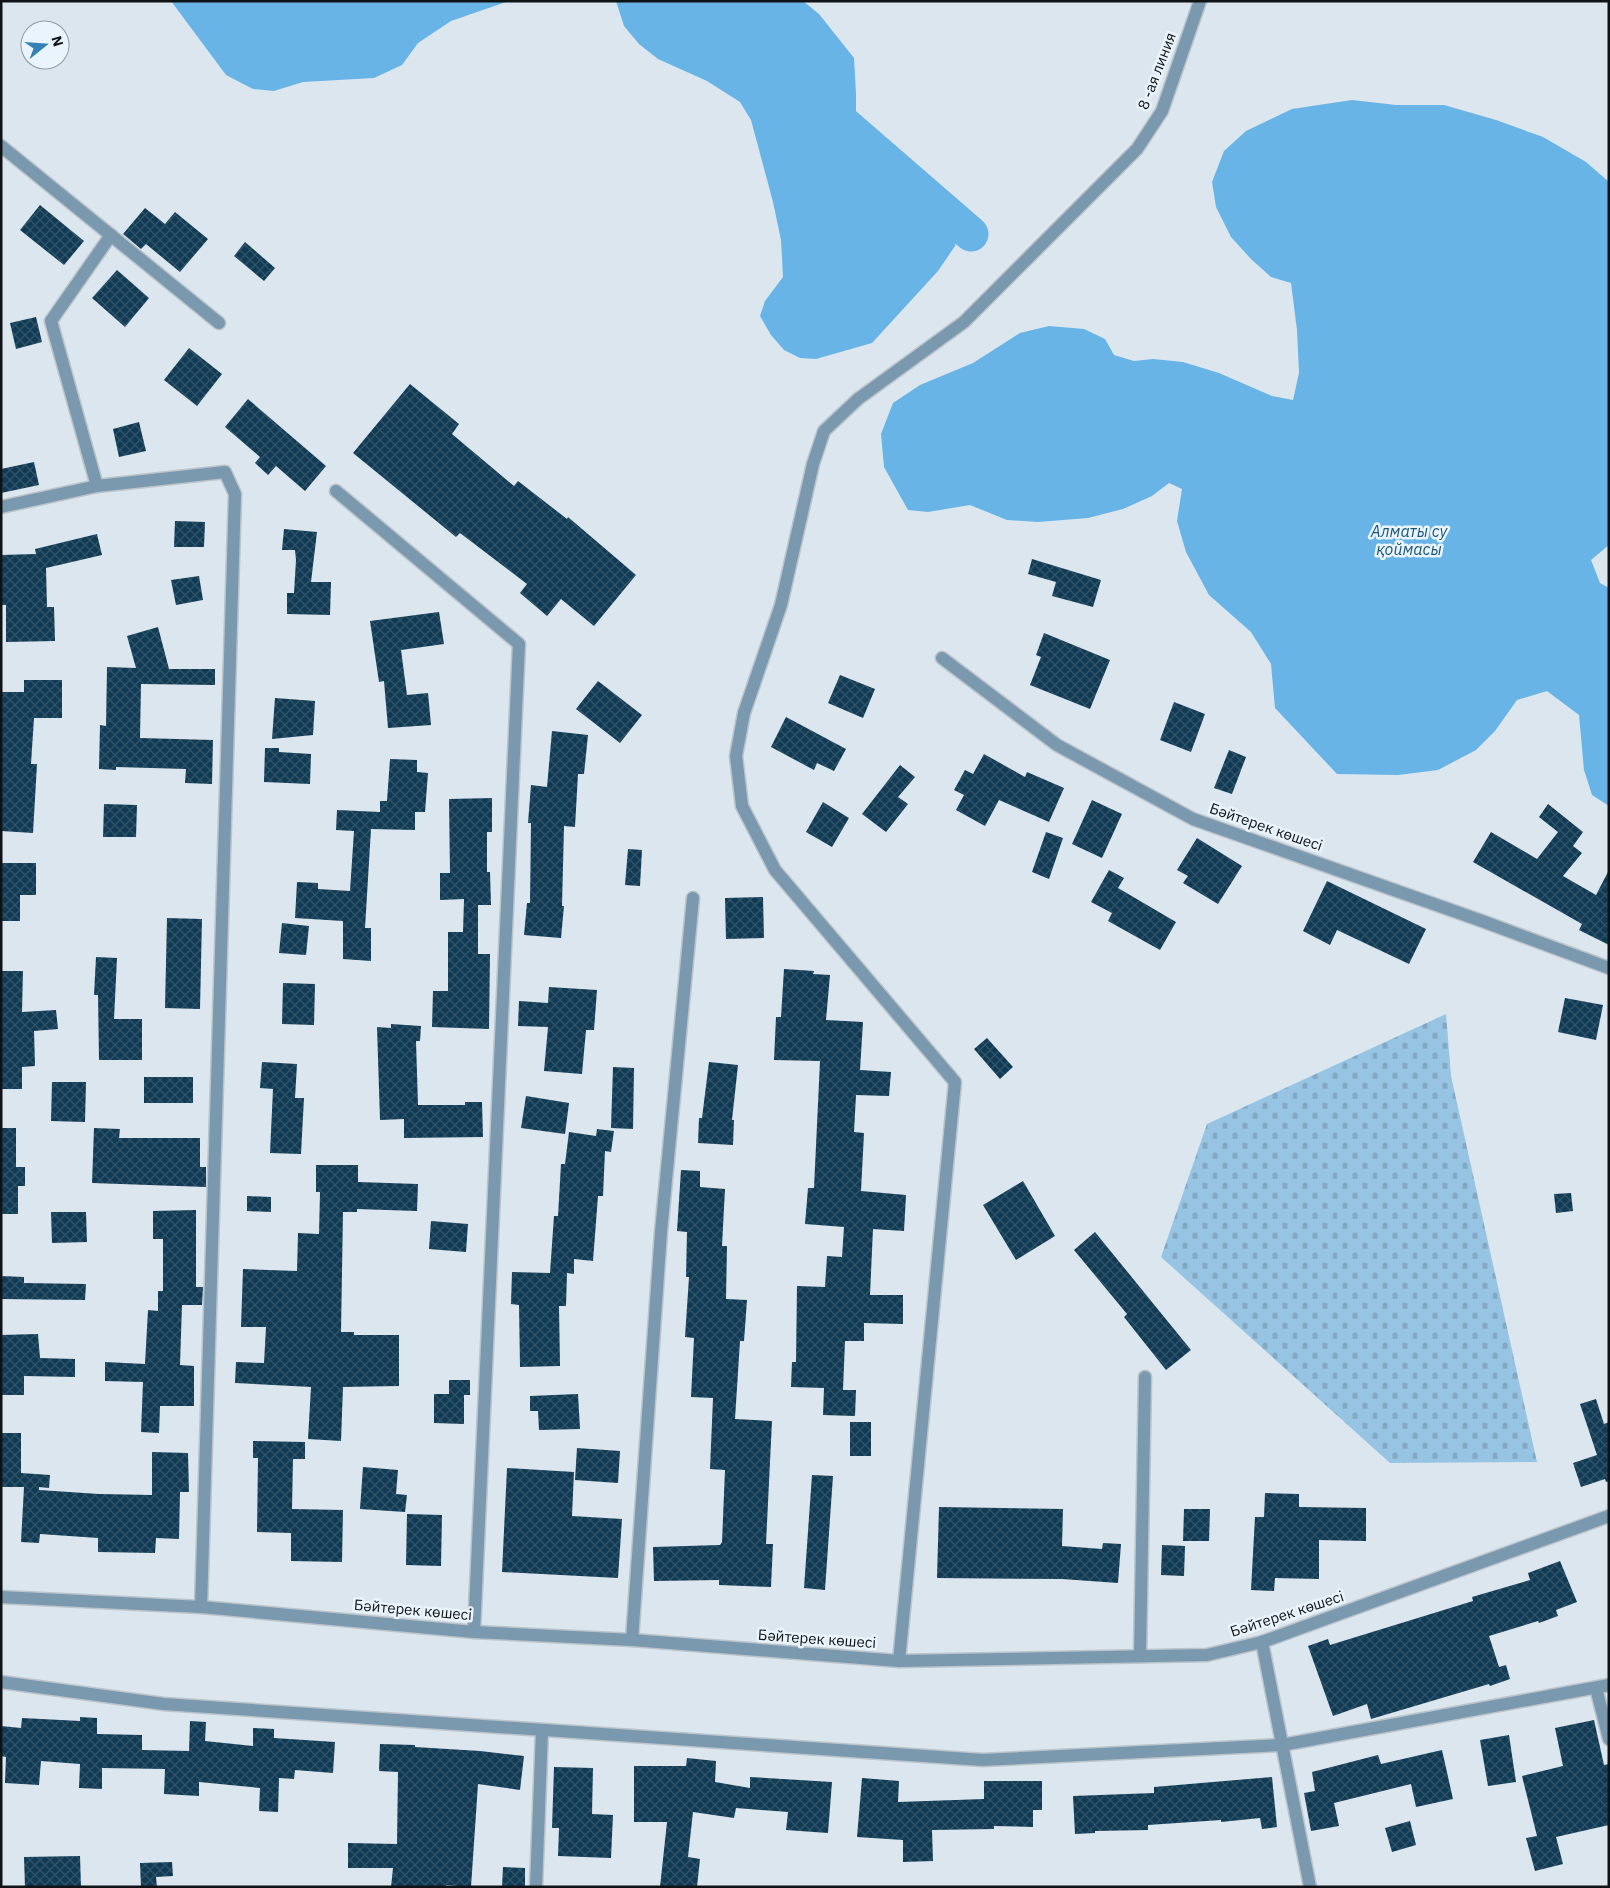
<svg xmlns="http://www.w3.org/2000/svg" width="1610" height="1888" font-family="'IBM Plex Sans',sans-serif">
  <defs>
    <pattern id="cemetery-stones" width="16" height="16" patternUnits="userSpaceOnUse" patternTransform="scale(1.25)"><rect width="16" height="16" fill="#98c4e4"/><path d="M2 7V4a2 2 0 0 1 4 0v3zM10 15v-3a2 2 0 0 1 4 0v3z" fill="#82a8c3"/></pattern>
    <pattern id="building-cross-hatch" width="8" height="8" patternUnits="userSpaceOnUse" patternTransform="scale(1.25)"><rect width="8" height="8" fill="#113b55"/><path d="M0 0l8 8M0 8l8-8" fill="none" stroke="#325469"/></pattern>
  </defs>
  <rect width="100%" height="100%" fill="#dce6ee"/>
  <path fill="url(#cemetery-stones)" d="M1446 1014 1451 1076 1537 1462 1390 1463 1161 1257 1207 1124Z"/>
  <g fill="#68b4e7">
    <path d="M171 1H509L451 21 418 43 402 65 374 78 303 82 274 91 253 89 226 75Z"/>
    <path d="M616 1H803L819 14 854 58 856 94V136L880 172 925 181 960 223 955 246 938 271 872 343 816 359 800 358 784 350 771 335 760 316 765 301 783 277 781 240 773 202 751 120 740 102 707 81 658 59 639 44 624 26Z"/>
    <path d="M1352 100 1396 105H1444L1496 120 1543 137 1586 162 1609 182V545L1591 560 1600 583 1609 588V806L1592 795 1584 770 1579 715 1547 691 1517 700 1495 731 1476 750 1438 770 1398 775 1337 774 1275 708 1271 664 1251 632 1209 595 1186 552 1177 521 1182 489 1169 483 1152 496 1123 509 1088 518 1038 522 1007 520 970 505 928 512 908 510 884 467 881 434 893 403 920 385 973 363 1020 333 1049 326 1084 329 1105 339 1114 355 1134 361 1153 359 1183 362 1219 373 1272 396 1293 400 1299 373 1297 330 1291 283 1271 277 1251 259 1231 237 1216 207 1212 182 1224 151 1246 131 1292 109Z"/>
  </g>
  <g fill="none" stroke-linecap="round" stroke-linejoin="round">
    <path stroke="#68b4e7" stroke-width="35" d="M821 104 971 234"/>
  </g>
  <g fill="url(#building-cross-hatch)">
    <path d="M40 205 84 241 64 265 20 230Z"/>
    <path d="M145 208 165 224 175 212 208 239 180 272 146 244 141 249 123 234Z"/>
    <path d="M245 242 275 268 264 281 234 256Z"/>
    <path d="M117 270 149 298 125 327 92 298Z"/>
    <path d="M36 317 42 342 16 349 10 323Z"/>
    <path d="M189 348 222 374 197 406 164 380Z"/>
    <path d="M410 384 459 424 452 434 514 486 518 481 567 519 568 517 636 575 594 626 561 599 547 616 520 593 527 584 460 533 456 537 353 453Z"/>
    <path d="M248 399 326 466 305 491 276 466 268 475 255 463 260 457 225 427Z"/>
    <path d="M139 422 146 451 119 457 113 429Z"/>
    <path d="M34 462 39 485 1 493V469Z"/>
    <path d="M175 521 205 522 204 547H174Z"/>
    <path d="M284 529 317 532 311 582H331L330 615 287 614V593H294L296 560 295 550H282Z"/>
    <path d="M97 534 102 555 46 568 47 607H54L55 641 6 642V605H1V555L36 554 35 549Z"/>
    <path d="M1032 559 1101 580 1093 607 1052 596 1056 582 1028 574Z"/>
    <path d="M199 576 203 600 176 605 171 580Z"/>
    <path d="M439 612 444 644 401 650 407 695 428 693 431 725 388 728 384 681 379 682 370 621Z"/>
    <path d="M158 627 169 669H215V685L141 684 140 738 213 740 212 784 185 783 186 769 116 767V770L99 769 100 725 106 726 107 667 136 668 127 636Z"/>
    <path d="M1044 633 1110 660 1090 709 1030 685 1041 657 1036 655Z"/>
    <path d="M840 675 875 689 863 718 828 703Z"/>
    <path d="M24 680H62V718H34L31 764H37L33 833 1 831V692H24Z"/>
    <path d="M598 681 642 715 620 743 576 709Z"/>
    <path d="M275 698 315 701 313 735 272 739Z"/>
    <path d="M1174 702 1205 714 1191 752 1160 740Z"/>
    <path d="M786 717 846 749 834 771 817 763 814 770 771 747Z"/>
    <path d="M552 731 588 735 584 774H578L575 827 564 826 562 906H564L561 938 524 935 527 903H530L531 823H528L531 785 547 787Z"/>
    <path d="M265 748H279V752L311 754 310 784 264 782Z"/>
    <path d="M1229 750 1246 757 1232 794 1214 788Z"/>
    <path d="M984 754 1025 777 1027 772 1064 788 1049 822 999 800 985 826 956 810 964 795 954 790 965 770 973 774Z"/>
    <path d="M390 759 417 760V772L428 773 425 812H415V830L371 829 365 928H371V961L343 959V921L295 918 297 882 318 883V889L350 891 354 831 336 830 337 810 380 812V801H387Z"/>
    <path d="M900 765 915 777 898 797 908 804 886 832 862 814Z"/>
    <path d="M492 798V832H487V872H490L491 905H478V954H490L489 1029 432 1027 433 991H448V932H463L464 899 440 900V873H450L449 799Z"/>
    <path d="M1092 800 1122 814 1102 858 1072 844Z"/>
    <path d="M823 802 849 818 832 847 806 832Z"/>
    <path d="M104 804 137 805 136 837H103Z"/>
    <path d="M1548 804 1583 832 1573 846 1582 853 1563 876 1596 895 1609 870V945L1579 930 1582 924 1473 862 1491 832 1537 859 1558 832 1539 817Z"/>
    <path d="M1046 832 1063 838 1049 879 1032 872Z"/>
    <path d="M1197 838 1242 866 1218 904 1183 883 1188 876 1177 870Z"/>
    <path d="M628 849 642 850 640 886 625 885Z"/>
    <path d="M1 863H36V895H20V921H1Z"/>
    <path d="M1109 870 1124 878 1118 888 1176 922 1160 950 1108 921 1112 913 1091 902Z"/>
    <path d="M1327 881 1426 929 1409 964 1337 930 1330 945 1303 931Z"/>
    <path d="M763 897 764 938 726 939 725 898Z"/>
    <path d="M167 918 202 919 200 1009 165 1008Z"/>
    <path d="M282 923 309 926 306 955 279 953Z"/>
    <path d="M96 957 117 958 114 1019H142V1060H99L98 995H94Z"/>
    <path d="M784 969 814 971 813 974 830 975 826 1020 863 1022 860 1070 891 1072 889 1096 856 1095 854 1132 864 1133 861 1191 906 1195 904 1231 873 1229 870 1295H903V1324L864 1323V1341H845L843 1390H856L855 1416 823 1415 824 1388 791 1387 792 1362H796L797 1286 825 1287 827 1256 842 1257 844 1227 805 1224 808 1188H814L820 1061 774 1060 776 1017H781Z"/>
    <path d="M1 971H23L22 1012 56 1010 58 1029 34 1031 35 1066 22 1067V1089H1Z"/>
    <path d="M283 983 315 984 314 1025 282 1024Z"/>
    <path d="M549 987 597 990 594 1030H586L582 1074 544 1071 548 1027 518 1026 519 1001 548 1003Z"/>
    <path d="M1565 998 1603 1005 1596 1040 1558 1032Z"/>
    <path d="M391 1024 421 1026 420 1041H416L418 1105H465V1102H482L483 1137 404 1138V1119L380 1120 377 1027 391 1028Z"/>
    <path d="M987 1038 1013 1067 1000 1079 974 1049Z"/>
    <path d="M262 1062 297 1064 295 1098H304L301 1154 270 1153 273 1089 260 1088Z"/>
    <path d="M709 1062 738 1065 732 1120H734L733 1145 698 1143 699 1118H702Z"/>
    <path d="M613 1067 634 1068 633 1129 611 1128Z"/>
    <rect x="144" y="1077" width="49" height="26"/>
    <path d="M52 1082H86L85 1122 51 1121Z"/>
    <path d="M526 1096 569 1103 565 1134 521 1128Z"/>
    <path d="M1 1128H16V1167H25V1186H18V1214H1Z"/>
    <path d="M94 1128 120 1129 119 1138H200V1167H206V1187L92 1183Z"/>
    <path d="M597 1129 614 1131 611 1152 605 1151 603 1196H598L593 1261 574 1259V1274L567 1273 566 1306H559L560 1366 520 1367 519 1305 511 1304 512 1272 550 1273 554 1216H558L561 1164H565L569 1132 596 1136Z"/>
    <path d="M316 1165H358V1182L418 1184 417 1211 357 1209V1212H343L341 1332H354V1335H399V1386L343 1387 341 1441 308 1439 311 1387 235 1383 236 1362 264 1363 266 1327H241L243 1269 297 1271 298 1233 319 1234 320 1192H316Z"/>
    <path d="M681 1170 700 1171V1187L725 1189 722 1246H727L726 1299 747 1300 744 1341H740L735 1419 772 1421 766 1544H773L771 1587 719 1585V1580L654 1581 653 1547 720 1545 722 1542 725 1470 710 1469 713 1398 691 1397 694 1338 685 1337 689 1277H686L687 1232 677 1231Z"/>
    <path d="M1023 1181 1055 1236 1016 1260 983 1205Z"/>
    <path d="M1571 1193 1573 1211 1556 1213 1554 1194Z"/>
    <path d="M247 1196 271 1197V1212L247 1211Z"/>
    <path d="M196 1210V1287H203L202 1305H182L180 1365 194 1366V1406H160L159 1433 141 1432 143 1382 105 1381V1362L145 1364 148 1310 158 1311V1291H163V1239H153V1211Z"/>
    <path d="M51 1212H86L87 1242 52 1243Z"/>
    <path d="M431 1221 468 1224 466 1252 429 1249Z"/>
    <path d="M1095 1232 1191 1350 1166 1370 1124 1317 1127 1314 1074 1250Z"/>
    <path d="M1 1276 24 1277V1283L86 1284 85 1300 1 1299Z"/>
    <path d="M38 1334 40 1358 75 1359V1377L24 1376V1395H1V1335Z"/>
    <path d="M449 1380H470V1395H464V1424L434 1423V1394H449Z"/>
    <path d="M578 1394 580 1429 539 1430 538 1411H530V1396Z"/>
    <path d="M1596 1399 1604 1424 1609 1422V1481L1606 1482 1605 1479 1581 1487 1573 1463 1597 1455 1580 1404Z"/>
    <rect x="850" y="1422" width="21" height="34"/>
    <path d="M1 1433H21V1473L50 1475 49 1488 39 1487V1490L99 1494 152 1495V1452L188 1453 189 1492H180L179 1539 156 1538 155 1553 98 1552V1538L40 1534 39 1543 21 1542 24 1487H1Z"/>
    <path d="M253 1441 305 1442V1459H293L292 1509 343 1510 342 1562 291 1561V1533L257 1532 258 1458H253Z"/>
    <path d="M577 1448 620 1451 618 1483 575 1480Z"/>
    <path d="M363 1467 398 1470 396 1494 407 1495 405 1512 360 1509Z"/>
    <path d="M507 1468 574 1472 572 1516 622 1519 618 1578 502 1572Z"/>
    <path d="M812 1475 833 1476 825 1590 804 1588Z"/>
    <path d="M1265 1493 1299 1494V1507L1366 1508V1541L1319 1540V1579L1275 1578 1274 1591 1251 1590 1255 1517H1264Z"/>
    <path d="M939 1507 1063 1509 1062 1546 1102 1549 1103 1543 1121 1544 1118 1583 1062 1579 937 1578Z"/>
    <path d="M1184 1509H1210L1209 1541H1183Z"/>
    <path d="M407 1514 442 1515 441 1566 406 1565Z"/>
    <path d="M1162 1545 1185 1546 1184 1576 1161 1575Z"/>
    <path d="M1560 1561 1577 1602 1556 1610 1558 1616 1539 1623 1538 1621 1489 1636 1499 1667 1506 1665 1510 1679 1490 1686 1489 1684 1371 1719 1367 1704 1333 1716 1308 1646 1328 1639 1330 1645 1473 1601 1472 1597 1530 1580 1528 1573Z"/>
    <path d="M80 1717 97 1718V1734L142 1735V1750L189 1751 190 1721 206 1722 205 1741 253 1746V1728L274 1729V1738L335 1742 333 1773 295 1770 294 1779 279 1778 278 1812 259 1811 260 1788 199 1782V1796L164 1794 165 1769 102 1768V1789L79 1788 80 1764 41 1761 39 1785 5 1783 6 1757 1 1756V1726L21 1728 22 1718 80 1721Z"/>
    <path d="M1594 1720 1604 1765 1609 1764V1825L1556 1837 1563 1864 1535 1871 1526 1838 1537 1836 1522 1776 1563 1766 1555 1728Z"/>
    <path d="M1509 1735 1516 1782 1488 1786 1480 1740Z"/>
    <path d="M380 1744 415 1745V1747L480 1751 524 1756 520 1790 478 1784 471 1887 446 1885V1887H391L393 1868H348V1843L397 1844 398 1772 379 1771Z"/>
    <path d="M1442 1750 1453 1799 1416 1807 1411 1784 1334 1803 1339 1826 1311 1831 1304 1793 1315 1791 1312 1772 1378 1755 1381 1764Z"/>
    <path d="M687 1758 716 1761 715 1782 750 1788V1777L832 1782 828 1833 786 1830 788 1812 736 1808 734 1818 693 1812 688 1857 700 1859 697 1887H660L667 1822H634V1766H686Z"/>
    <path d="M554 1767 593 1768 592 1814 613 1815 611 1858 558 1856 559 1828H552Z"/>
    <path d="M1272 1777 1277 1827 1262 1829 1260 1818 1221 1822V1820L1148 1825V1830L1095 1831V1833L1075 1834 1073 1796 1154 1793V1787Z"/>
    <path d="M862 1778 899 1781 898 1802 984 1799V1781H1042V1810H1033V1827L994 1826V1829L932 1830 933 1861 903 1862V1840L857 1837Z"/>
    <path d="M1410 1821 1416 1845 1392 1852 1385 1828Z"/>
    <path d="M80 1856 81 1887H25L24 1857Z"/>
    <path d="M172 1862 173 1876 156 1877 157 1887H141L140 1863Z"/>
    <path d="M503 1867 525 1868V1887H502Z"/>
  </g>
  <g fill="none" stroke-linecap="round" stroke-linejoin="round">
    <defs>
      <g id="minor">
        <path d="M1 146 219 323"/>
        <path d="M111 235 51 321 97 486 225 472 235 494 201 1607"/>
        <path d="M336 491 519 644 474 1632"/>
        <path d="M1 507 97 486"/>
        <path d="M942 658 1057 745 1193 819 1482 921 1609 968"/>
        <path d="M1 1597 201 1607 474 1632 632 1640 899 1661 1207 1655 1262 1642 1609 1516"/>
        <path d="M632 1640 661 1232 693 898"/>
        <path d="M1262 1642 1310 1887"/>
        <path d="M1140 1656 1145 1377"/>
        <path d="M899 1661 955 1082 775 870 742 806 736 756 744 713 781 605 813 464 824 431 858 399 964 322 1137 149 1162 111 1200 1"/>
        <path d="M1 1682 164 1704 983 1760 1282 1745 1609 1685"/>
        <path d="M1596 1688 1609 1739"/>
        <path d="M536 1887 542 1730"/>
      </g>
    </defs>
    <use href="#minor" stroke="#bbc4cb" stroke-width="15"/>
    <use href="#minor" stroke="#7a99af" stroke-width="12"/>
  </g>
  <g text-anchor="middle" stroke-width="5" stroke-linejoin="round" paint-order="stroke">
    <g font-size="15" fill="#101316" stroke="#e9f4fc">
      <text transform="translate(1157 71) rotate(-69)" y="5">8 -ая линия</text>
      <text transform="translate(1266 827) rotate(19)" y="5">Бәйтерек көшесі</text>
      <text transform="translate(413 1610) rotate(5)" y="5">Бәйтерек көшесі</text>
      <text transform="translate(1287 1614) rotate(-18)" y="5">Бәйтерек көшесі</text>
      <text transform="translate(817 1639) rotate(4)" y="5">Бәйтерек көшесі</text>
    </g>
    <g font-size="16" font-style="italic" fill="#1b5477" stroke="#e9f4fc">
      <text x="1409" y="537">Алматы су<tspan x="1409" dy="18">қоймасы</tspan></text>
    </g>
  </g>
  <rect width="1610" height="1888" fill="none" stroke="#101316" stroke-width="5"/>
  <g transform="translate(45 45) rotate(73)"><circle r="24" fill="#e9f4fc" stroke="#929aa0"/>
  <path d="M0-4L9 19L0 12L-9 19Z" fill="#3282b4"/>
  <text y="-8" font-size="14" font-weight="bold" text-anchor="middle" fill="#101316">N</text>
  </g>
</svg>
